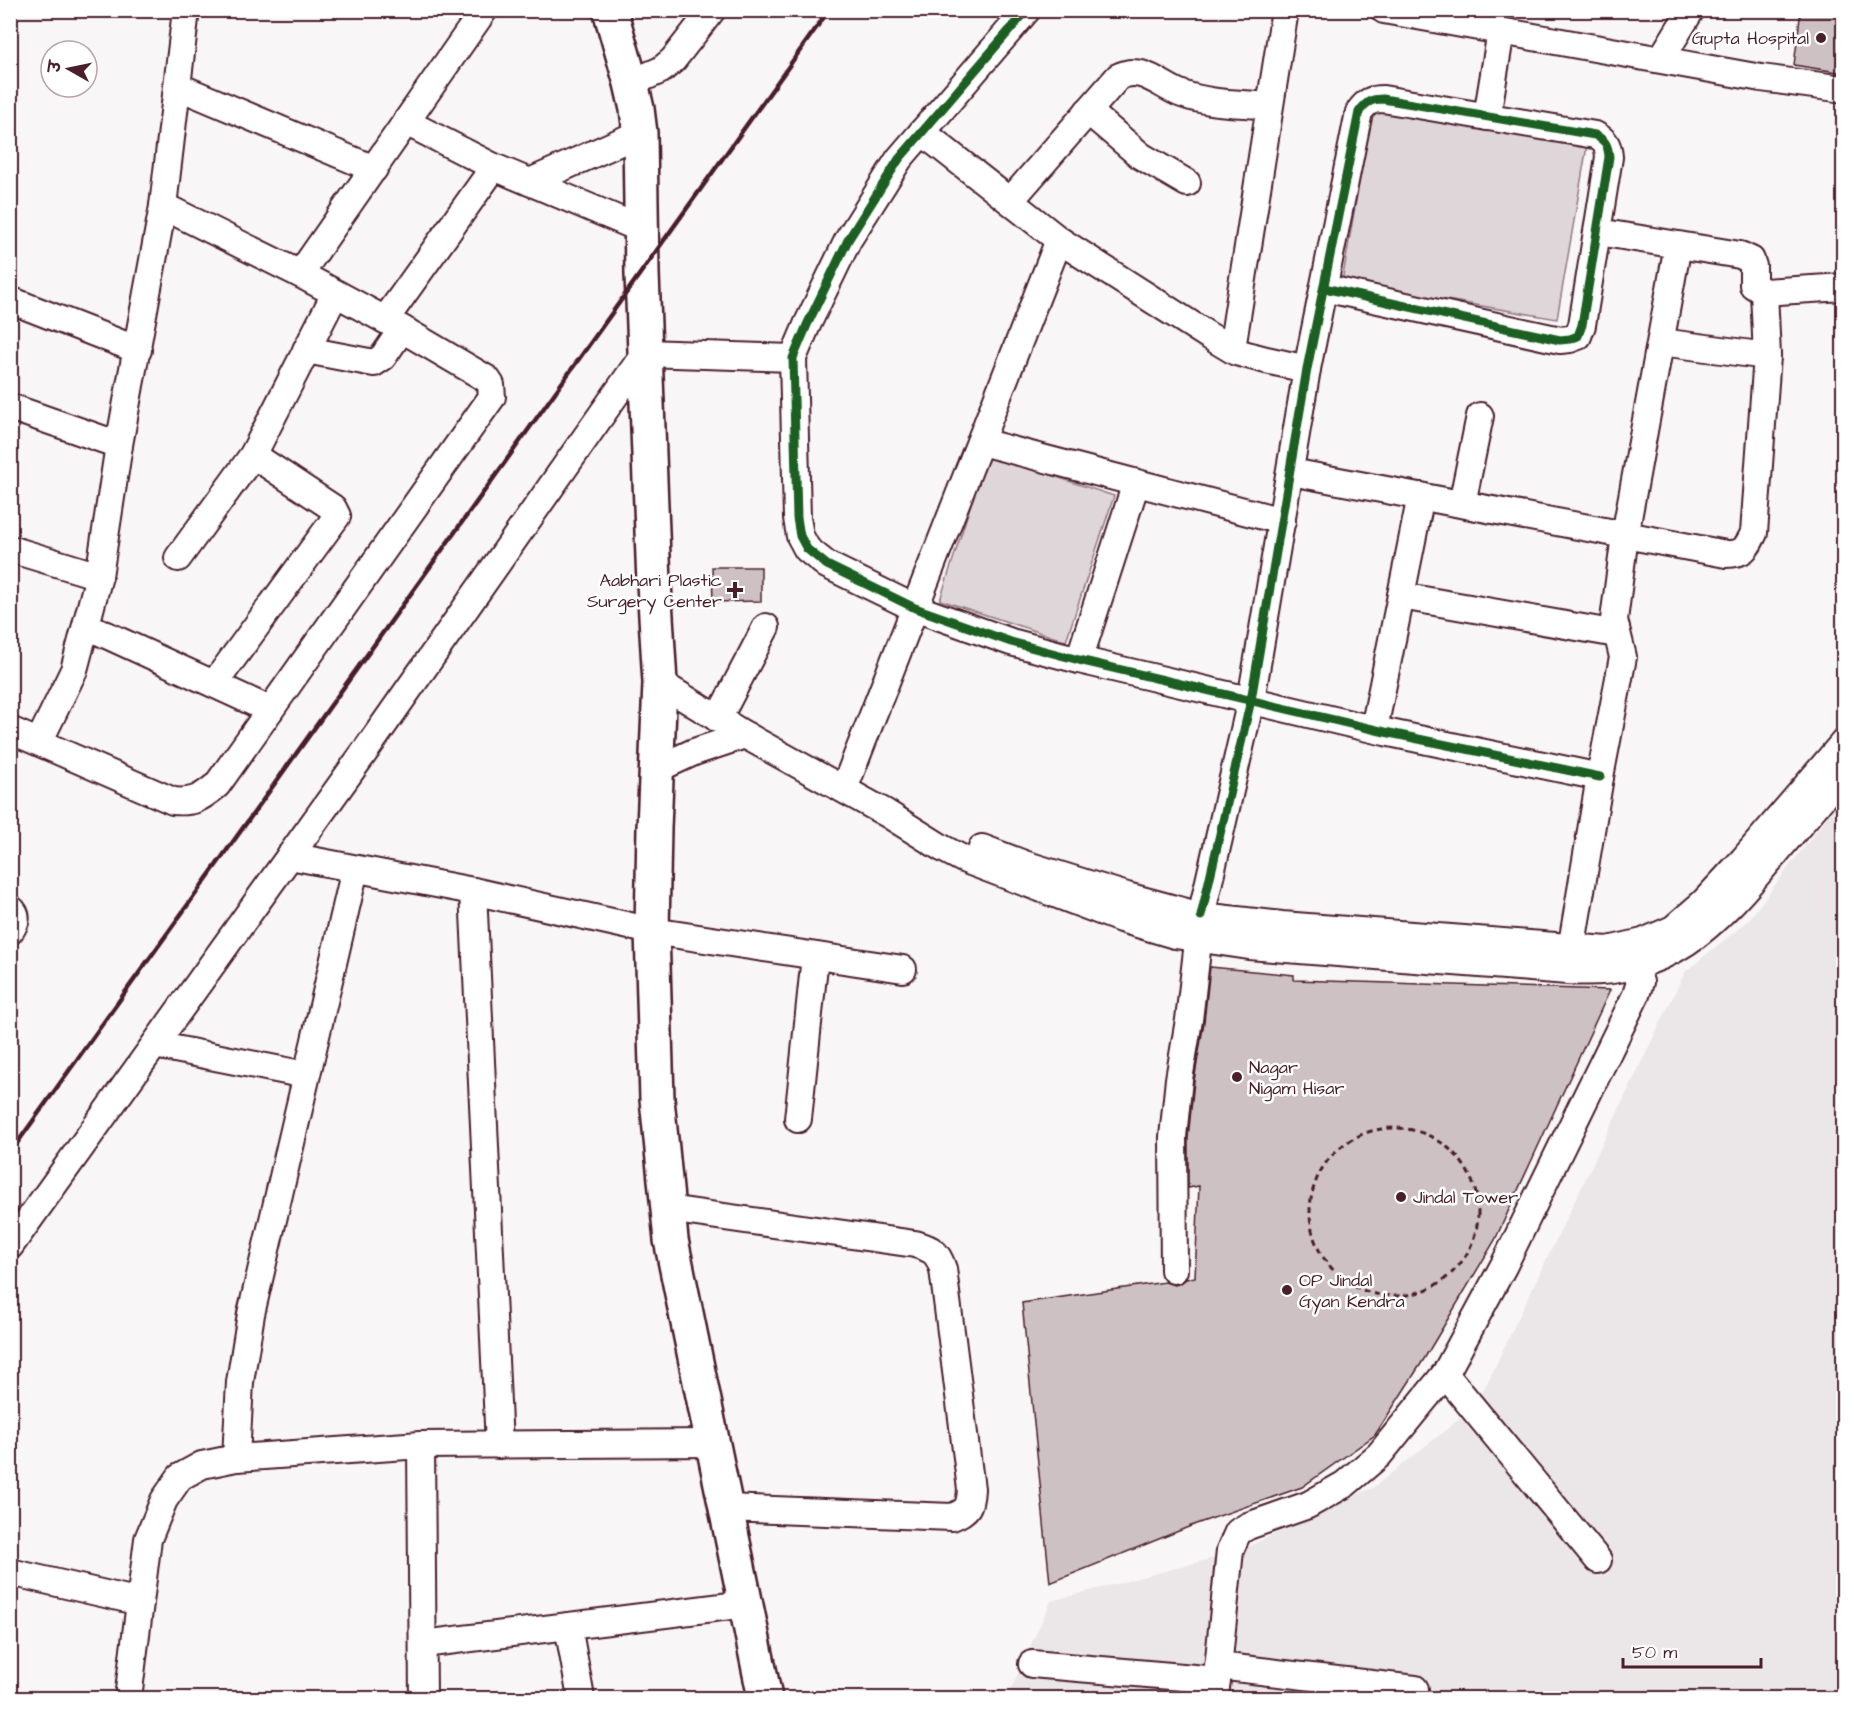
<svg xmlns="http://www.w3.org/2000/svg" width="1854" height="1709" font-family="'Architects Daughter','Playpen Sans Deva',sans-serif">
  <rect width="100%" height="100%" fill="#f8f6f7"/>
  <filter id="ink" filterUnits="userSpaceOnUse"><feTurbulence type="fractalNoise" baseFrequency=".0167" numOctaves="2"/><feDisplacementMap in="SourceGraphic" scale="12" xChannelSelector="R" yChannelSelector="G"/><feConvolveMatrix kernelMatrix="1 2 1 2 8 2 1 2 1" color-interpolation-filters="sRGB"/></filter>
  <g filter="url(#ink)">
    <path fill="#ebe6e8" d="M1843 796V1698H1007L1051 1601 1237 1552 1374 1487 1476 1406 1685 972 1747 922Z"/>
    <g fill="#ded6d9" stroke="#947a82" stroke-width="1.5">
      <path d="M1372 108 1587 146 1557 319 1342 282Z"/>
      <path d="M987 454 1114 496 1066 641 940 600Z"/>
    </g>
    <g fill="#cdc1c4" stroke="#4a1f2b" stroke-width="1.5">
      <path d="M1801 10H1844V73L1794 65Z"/>
      <path d="M712 567H761V601L713 602Z"/>
      <path d="M1210 967 1294 975V980L1610 990 1495 1240 1424 1359 1375 1435 1302 1487 1196 1524 1050 1583 1022 1303 1165 1282 1175 1285 1181 1283 1186 1279 1195 1277 1199 1186 1188 1188V1138L1194 1081 1204 1022Z"/>
    </g>
    <g fill="none" stroke-linecap="round" stroke-linejoin="round">
      <defs>
        <g id="minor">
          <path d="M1027 10 899 159 848 240 807 325 793 358 797 518 800 536 807 549 827 565 915 608 1011 642 1079 660 1385 732 1600 777"/>
          <path d="M1384 10 1761 78 1844 89"/>
          <path d="M1661 59 1691 10"/>
          <path d="M631 83 661 70 673 60 712 10"/>
          <path d="M177 86 374 169"/>
          <path d="M1088 111 1141 156 1187 183"/>
          <path d="M1487 117 1501 31"/>
          <path d="M406 122 494 167 641 229"/>
          <path d="M922 132 1059 240 1206 334 1236 352 1266 360 1307 369"/>
          <path d="M530 182 640 133"/>
          <path d="M1010 201 1118 77C1142 64 1160 86 1182 94 1209 104 1241 103 1269 106"/>
          <path d="M300 274 484 10"/>
          <path d="M1764 292 1844 287"/>
          <path d="M10 300 138 350"/>
          <path d="M385 320 494 167"/>
          <path d="M1661 342 1767 356"/>
          <path d="M1232 349 1285 10"/>
          <path d="M306 350 374 363 383 357 402 329"/>
          <path d="M10 407 119 445"/>
          <path d="M981 442 1282 521"/>
          <path d="M1291 472 1726 554C1744 554 1746 549 1754 533L1767 356 1764 292 1753 285V266L1751 260 1740 255 1598 232"/>
          <path d="M1462 504 1480 416"/>
          <path d="M10 549 99 576"/>
          <path d="M178 558 253 455 335 294"/>
          <path d="M1401 596 1617 634"/>
          <path d="M87 626 270 710"/>
          <path d="M1079 660 1136 483"/>
          <path d="M660 683 745 735 886 813 942 848 963 859 1121 919 1175 935 1249 946 1567 971C1669 978 1714 926 1774 855 1797 827 1822 800 1844 770"/>
          <path d="M214 684 337 516 333 508 253 455"/>
          <path d="M718 719 766 627"/>
          <path d="M1374 729 1421 496"/>
          <path d="M10 730 173 801C194 803 201 798 217 785L492 397 491 385 487 379 402 329 300 274 163 206"/>
          <path d="M39 742 74 670 99 576 119 445 163 206 186 10"/>
          <path d="M657 769 694 752 745 735"/>
          <path d="M844 789 1059 240"/>
          <path d="M982 848 1024 864 1127 896 1201 916 1282 925 1608 950 1643 942 1673 929 1704 902 1743 860 1844 742"/>
          <path d="M290 856 473 891 652 931 903 969"/>
          <path d="M473 891 499 1445"/>
          <path d="M10 908C19 915 16 923 10 931"/>
          <path d="M1569 962 1600 777 1623 657 1614 620 1625 535 1678 245"/>
          <path d="M155 1045 306 1075"/>
          <path d="M798 1119 815 956"/>
          <path d="M668 1209 915 1244C932 1249 937 1251 943 1269L971 1489C970 1506 968 1511 952 1517L726 1508"/>
          <path d="M10 1246 366 750 645 353 793 358"/>
          <path d="M1174 1270 1173 1137 1179 1079 1189 1020 1201 916 1251 700 1307 369 1359 112C1366 102 1371 99 1383 99L1595 135C1606 141 1608 145 1609 157L1582 325 1578 336 1570 339 1560 340 1324 288"/>
          <path d="M1445 1374 1598 1560"/>
          <path d="M421 1445 423 1698"/>
          <path d="M236 1458 240 1382 251 1314 355 869"/>
          <path d="M10 1572 140 1602"/>
          <path d="M568 1626 581 1698"/>
          <path d="M423 1644 746 1604"/>
          <path d="M1032 1664 1217 1680"/>
          <path d="M1218 1666 1415 1689"/>
          <path d="M128 1698 148 1539 164 1500 180 1477 202 1465 236 1458 421 1445 713 1443"/>
          <path d="M1215 1698 1230 1550 1238 1532 1248 1526 1308 1505 1345 1484 1379 1455 1445 1374 1504 1265 1636 995 1640 982 1628 952"/>
        </g>
        <path id="major" d="M610 10 631 83 637 109 640 133 642 274 654 583 660 683 654 828 652 931 657 1099 671 1240 765 1698"/>
      </defs>
      <use href="#minor" stroke="#4a1f2b" stroke-width="30"/>
      <use href="#major" stroke="#4a1f2b" stroke-width="38"/>
      <circle stroke="#4a1f2b" stroke-width="3" stroke-dasharray="6 4.5" stroke-linecap="butt" cx="1394" cy="1212" r="84"/>
      <use href="#minor" stroke="#fff" stroke-width="26"/>
      <use href="#major" stroke="#fff" stroke-width="33"/>
      <path stroke="#4a1f2b" stroke-width="4.5" d="M10 1153 829 10"/>
      <defs>
        <g id="cycleway">
          <path d="M1027 10 899 159 848 240 807 325 793 358 797 518 800 536 807 549 827 565 915 608 1011 642 1079 660 1385 732 1600 777"/>
          <path d="M1201 916 1251 700 1307 369 1359 112C1366 102 1371 99 1383 99L1595 135C1606 141 1608 145 1609 157L1582 325 1578 336 1570 339 1560 340 1324 288"/>
        </g>
      </defs>
      <use href="#cycleway" stroke="#fff" stroke-width="13"/>
      <use href="#cycleway" stroke="#1b5e20" stroke-width="9"/>
    </g>
  </g>
  <g fill="#4a1f2b" stroke="#fff" stroke-width="2">
    <circle cx="1821" cy="38" r="6"/>
    <path d="M732 581h6v6h6v6h-6v6h-6v-6h-6v-6h6z"/>
    <circle cx="1237" cy="1077" r="6"/>
    <circle cx="1401" cy="1197" r="6"/>
    <circle cx="1287" cy="1290" r="6"/>
  </g>
  <g text-anchor="middle" stroke-width="5" stroke-linejoin="round" paint-order="stroke">
    <g font-size="18" fill="#4a1f2b" stroke="#fff" text-anchor="start">
      <text x="1809" y="44" text-anchor="end">Gupta Hospital</text>
      <text x="722" y="586" text-anchor="end">Aabhari Plastic<tspan x="722" dy="21">Surgery Center</tspan></text>
      <text x="1249" y="1073">Nagar<tspan x="1249" dy="21">Nigam Hisar</tspan></text>
      <text x="1413" y="1203">Jindal Tower</text>
      <text x="1299" y="1286">OP Jindal<tspan x="1299" dy="21">Gyan Kendra</tspan></text>
    </g>
  </g>
  <rect width="1854" height="1709" fill="none" stroke="#fff" stroke-width="36"/>
  <rect x="18" y="18" width="1818" height="1673" fill="none" stroke="#4a1f2b" stroke-width="2" filter="url(#ink)"/>
  <g transform="translate(69 69) rotate(279)"><circle r="28" fill="#ffffff" stroke="#b7a5aa" stroke-width="1.5"/>
  <path d="M0-4.5L10 22L0 15L-10 22Z" fill="#4a1f2b"/>
  <text y="-9" font-size="16" font-weight="bold" text-anchor="middle" fill="#4a1f2b">उ</text>
  </g>
  <path d="M1623 1658v9h138v-9" fill="none" stroke="#4a1f2b" stroke-width="3"/>
  <text x="1632" y="1658" font-size="18" fill="#4a1f2b" stroke="#ffffff" stroke-width="4.5" paint-order="stroke">50 m</text>
</svg>
